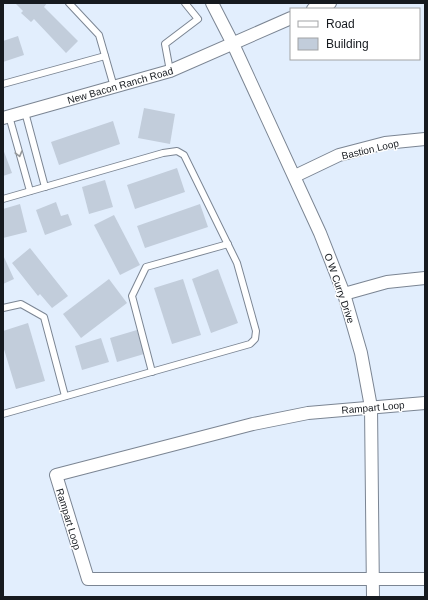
<svg xmlns="http://www.w3.org/2000/svg" width="428" height="600" font-family="Helvetica,sans-serif">
  <rect width="100%" height="100%" fill="#e2eefd"/>
  <g fill="#c2cddb">
    <path d="M15 3H47L44 7 78 41 66 53 34 19 31 22 21 13 23 11Z"/>
    <path d="M18 36 24 55 3 62V41Z"/>
    <path d="M144 108 175 114 170 144 138 138Z"/>
    <path d="M113 121 120 144 59 165 51 142Z"/>
    <path d="M3 149 12 173 3 176Z"/>
    <path d="M177 168 185 192 135 209 127 185Z"/>
    <path d="M105 180 113 207 89 214 82 187Z"/>
    <path d="M56 202 61 216 68 214 72 225 45 235 36 210Z"/>
    <path d="M20 204 27 232 3 238V209Z"/>
    <path d="M200 204 208 227 145 248 137 226Z"/>
    <path d="M114 215 140 265 120 275 94 225Z"/>
    <path d="M30 248 68 296 52 308 40 294 38 296 12 263Z"/>
    <path d="M3 255 14 279 3 284Z"/>
    <path d="M218 269 238 323 211 333 192 279Z"/>
    <path d="M109 279 127 303 81 338 63 314Z"/>
    <path d="M183 279 201 335 172 344 154 288Z"/>
    <path d="M28 323 45 381 16 389 3 346V331Z"/>
    <path d="M137 330 144 354 117 362 110 338Z"/>
    <path d="M101 338 109 362 82 370 75 346Z"/>
  </g>
  <g fill="none" stroke-linecap="round" stroke-linejoin="round">
    <defs>
      <g id="lane">
        <path d="M69 3 99 35 114 87"/>
        <path d="M170 71 165 44 198 19 185 3"/>
        <path d="M3 84 105 56"/>
        <path d="M25 112 45 187"/>
        <path d="M9 116 30 191"/>
        <path d="M3 199 163 153 177 151 184 155 237 263 256 331 255 339 250 344 3 414"/>
        <path d="M3 308 21 304 44 317 65 396"/>
        <path d="M152 372 132 296 146 267 228 244"/>
      </g>
      <g id="street">
        <path d="M212 3 233 44 320 233 344 294 361 353 371 407 373 597"/>
        <path d="M313 9 330 3"/>
        <path d="M3 118 170 71 291 18"/>
        <path d="M295 176 339 155 385 143 425 139"/>
        <path d="M344 294 387 282 425 278"/>
        <path d="M425 403 308 413 253 424 56 475 88 579H425"/>
      </g>
    </defs>
    <use href="#lane" stroke="#7b8593" stroke-width="8"/>
    <use href="#street" stroke="#7b8593" stroke-width="14"/>
    <use href="#lane" stroke="#fff" stroke-width="6"/>
    <use href="#street" stroke="#fff" stroke-width="12"/>
  </g>
  <defs><path id="oneway-chevron" d="M-2-3.5L2.5 0L-2 3.5" fill="none" stroke-width="1.6" stroke-linecap="round" stroke-linejoin="round"/></defs>
  <use stroke="#96989a" href="#oneway-chevron" transform="translate(19 154) rotate(75)"/>
  <g text-anchor="middle" stroke-width="3" stroke-linejoin="round" paint-order="stroke">
    <g font-size="10" fill="#161a1f" stroke="#fff">
      <text transform="translate(120 85) rotate(-16)" y="4">New Bacon Ranch Road</text>
      <text transform="translate(370 149) rotate(-13)" y="4">Bastion Loop</text>
      <text transform="translate(340 288) rotate(71)" y="4">O W Curry Drive</text>
      <text transform="translate(373 407) rotate(-5)" y="4">Rampart Loop</text>
      <text transform="translate(69 519) rotate(73)" y="4">Rampart Loop</text>
    </g>
  </g>
  <rect width="428" height="600" fill="none" stroke="#161a1f" stroke-width="8"/>
  <rect x="290" y="8" width="130" height="52" fill="#ffffff" stroke="#a2a3a5"/>
  <rect x="298" y="21" width="20" height="6" fill="#ffffff" stroke="#a2a3a5"/>
  <text x="326" y="28" font-size="12" fill="#161a1f">Road</text>
  <rect x="298" y="38" width="20" height="12" fill="#c2cddb" stroke="#a2a3a5"/>
  <text x="326" y="48" font-size="12" fill="#161a1f">Building</text>
</svg>
